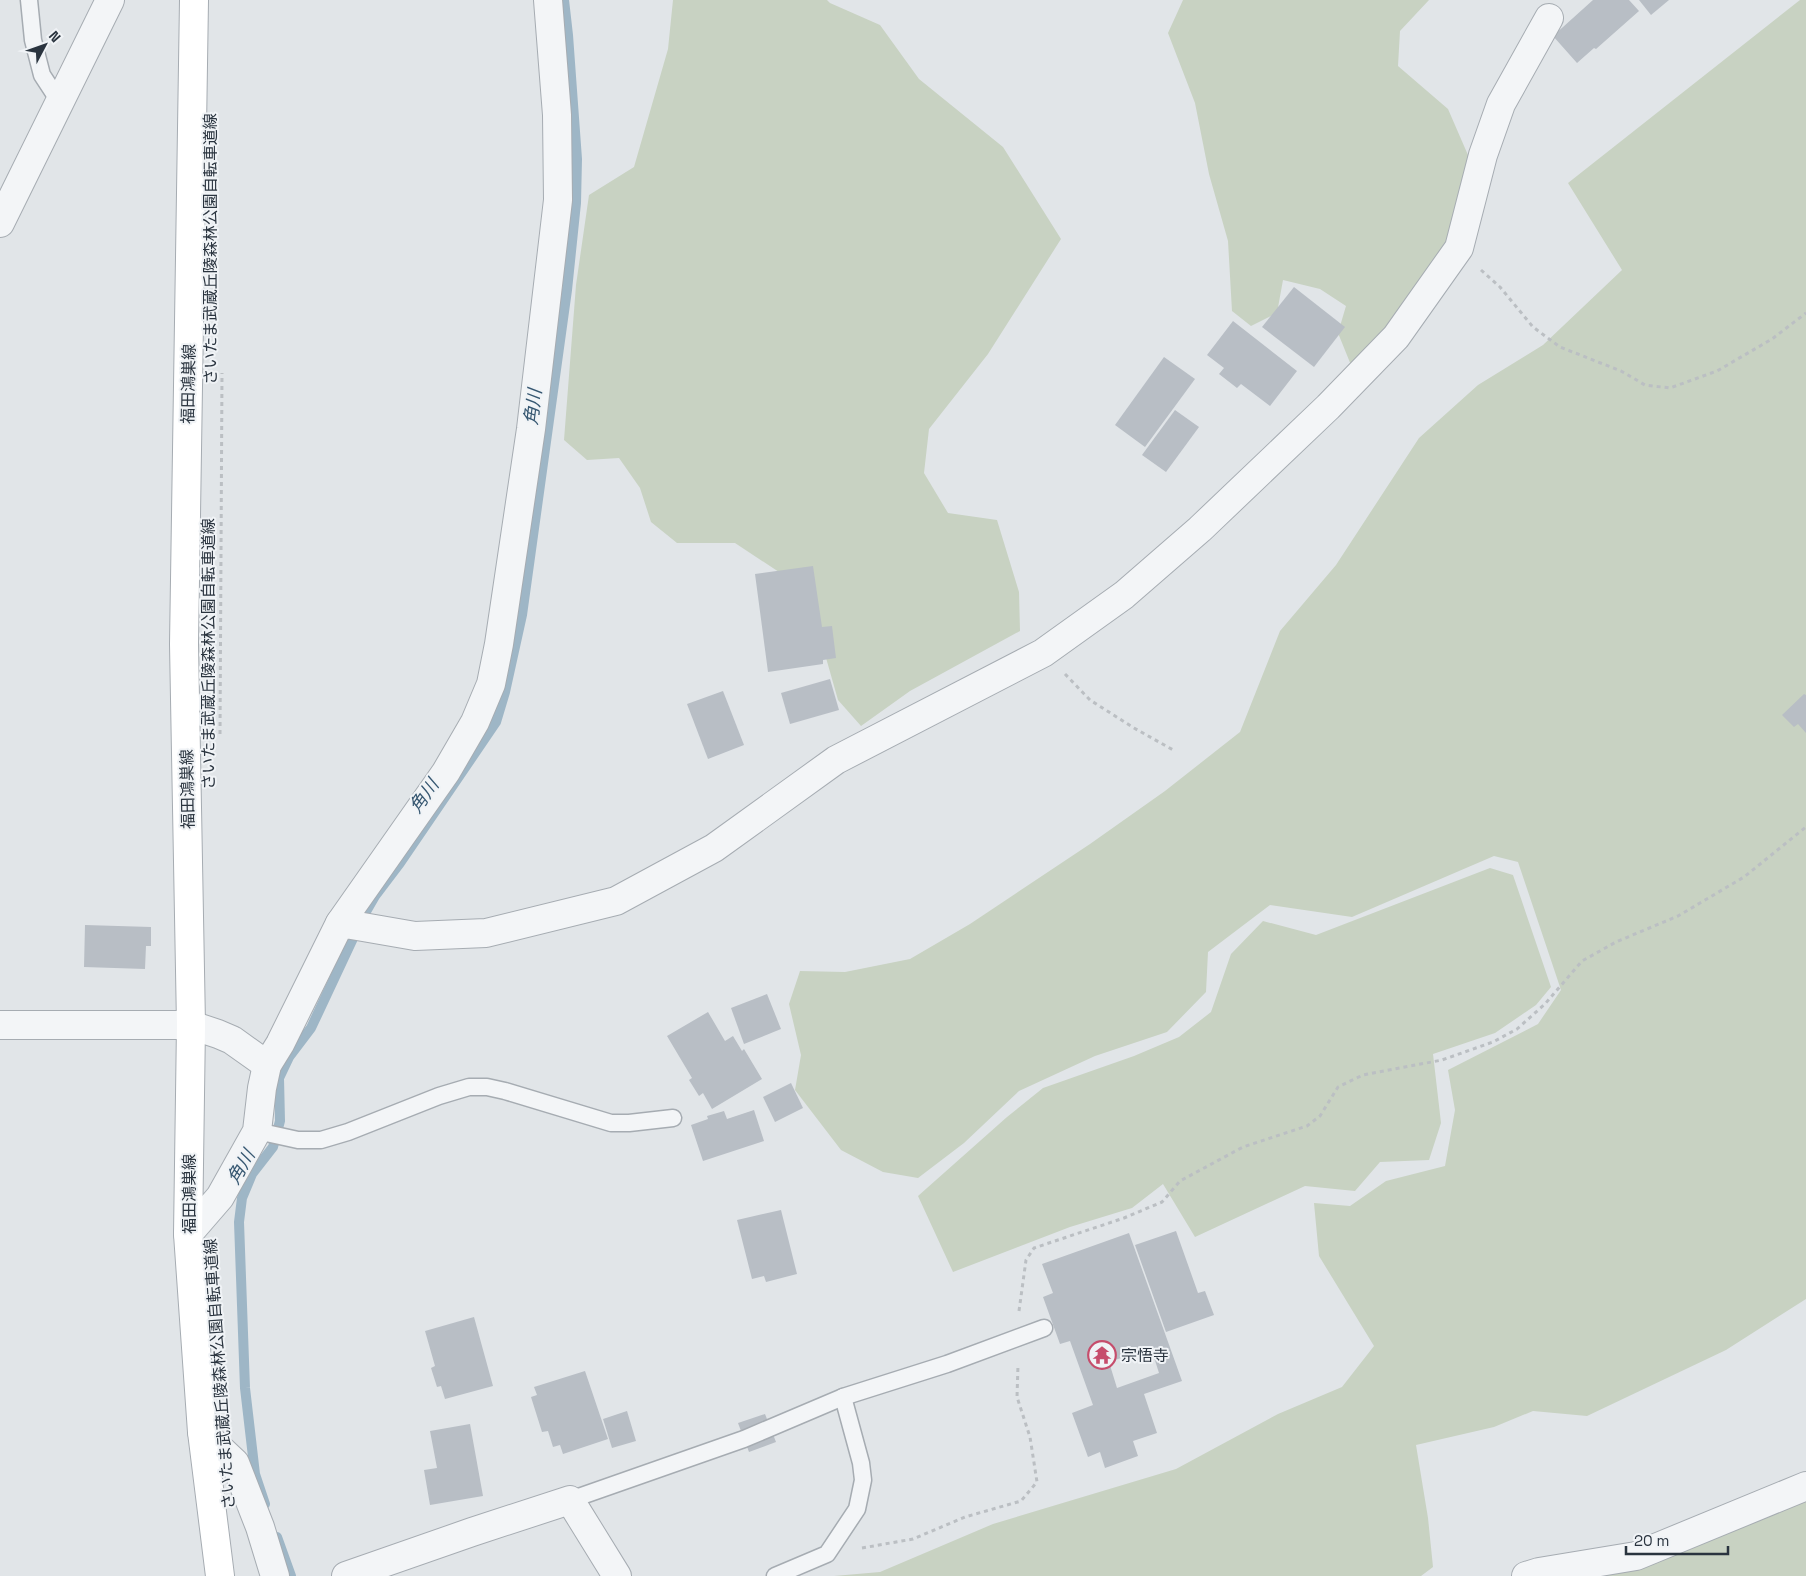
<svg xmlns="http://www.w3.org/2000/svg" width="1806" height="1576" font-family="'Space Grotesk','Noto Sans JP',sans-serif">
  <rect width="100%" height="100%" fill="#e1e5e8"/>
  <g fill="#c8d2c2">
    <path d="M673 0H827L830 3 880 25 919 79 1003 147 1061 239 988 354 929 429 924 473 948 513 997 520 1019 592 1020 631 910 691 861 726 838 700 809 598 785 576 735 543H677L651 522 640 488 619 458 587 460 564 440 576 285 589 195 634 167 668 49Z"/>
    <path d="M1183 0H1429L1400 31 1398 66 1448 109 1471 162 1448 242 1412 302 1353 370 1338 333 1346 306 1320 289 1283 280 1277 313 1251 326 1232 311 1228 241 1209 174 1195 103 1168 33Z"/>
    <path d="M1800 0H1806V1299L1726 1350 1587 1416 1533 1411 1494 1427 1416 1445 1428 1518 1433 1567 1421 1576H834L880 1572 993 1524 1176 1469 1278 1414 1342 1387 1374 1346 1319 1256 1314 1203 1350 1206 1386 1181 1445 1166 1455 1110 1448 1070 1538 1024 1561 990 1518 862 1494 856 1352 917 1270 905 1208 952 1206 992 1167 1032 1095 1056 1019 1091 964 1143 918 1178 883 1172 841 1150 795 1090 801 1055 789 1004 800 971 845 972 910 959 970 924 1090 844 1165 791 1240 732 1280 631 1336 565 1419 438 1478 385 1543 345 1622 270 1568 183Z"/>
    <path d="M1490 868 1513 875 1551 987 1536 1005 1495 1033 1433 1054 1441 1123 1429 1160 1380 1162 1355 1191 1305 1186 1195 1237 1163 1184 1132 1208 1070 1227 953 1272 918 1196 1007 1117 1043 1088 1134 1056 1179 1037 1211 1012 1231 954 1263 921 1316 935Z"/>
    <path d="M1806 1482V1576H1553Z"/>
  </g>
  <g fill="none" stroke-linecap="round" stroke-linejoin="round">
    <g stroke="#9eb6c6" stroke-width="10">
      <path d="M265 1504 255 1474 245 1388 239 1222 242 1198 252 1174 273 1147 280 1121 279 1078 289 1057 311 1028 364 915 375 896 400 863 496 722 505 692 522 615 567 290 576 203 577 159 568 35 564 0"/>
      <path d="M277 1537 291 1576"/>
    </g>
  </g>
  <g fill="#b8bec5" fill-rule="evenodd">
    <path d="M1593 0H1629L1639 11 1596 49 1594 48 1577 63 1553 36Z"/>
    <path d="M1639 0H1669L1651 15Z"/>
    <path d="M1294 287 1345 327 1314 367 1262 327Z"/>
    <path d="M1233 321 1297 371 1270 406 1241 384 1237 388 1219 374 1224 368 1207 355Z"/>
    <path d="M1164 357 1195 379 1145 447 1115 425Z"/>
    <path d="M1175 410 1199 427 1166 472 1142 455Z"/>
    <path d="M813 566 822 627 832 626 836 658 823 660V664L768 672 755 574Z"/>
    <path d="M830 679 839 710 790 724 781 693Z"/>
    <path d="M723 691 744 745 708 759 687 704Z"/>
    <path d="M1804 694 1806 695V733L1798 724 1794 727 1782 715Z"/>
    <path d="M85 925 151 927V946H146L145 969 84 967Z"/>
    <path d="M767 994 781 1029 744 1044 731 1008Z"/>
    <path d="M708 1012 725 1041 733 1036 742 1051 744 1049 762 1079 712 1109 703 1093 699 1096 689 1080 692 1078 667 1036Z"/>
    <path d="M791 1083 803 1108 775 1122 763 1097Z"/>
    <path d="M754 1110 764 1141 703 1161 691 1125 708 1119 707 1116 724 1111 727 1119Z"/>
    <path d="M781 1210 797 1274 766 1282 764 1276 752 1279 737 1220Z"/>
    <path d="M1176 1231 1198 1293 1205 1291 1214 1315 1166 1332 1135 1245Z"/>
    <path d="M1129 1233 1182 1381 1144 1394 1157 1433 1133 1441 1138 1456 1105 1468 1100 1452 1088 1457 1072 1413 1093 1405 1070 1341 1060 1344 1043 1297 1053 1293 1042 1264ZM1151 1348 1159 1373 1117 1388 1109 1362Z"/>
    <path d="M474 1317 493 1386 445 1399 441 1386 437 1387 431 1368 435 1366 425 1331Z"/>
    <path d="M585 1371 608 1439 563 1454 560 1445 553 1447 548 1431 542 1432 531 1397 537 1395 534 1387Z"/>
    <path d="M627 1411 636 1441 612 1448 603 1419Z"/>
    <path d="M765 1414 776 1442 749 1452 738 1423Z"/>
    <path d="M470 1424 483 1496 430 1505 424 1470 437 1468 430 1431Z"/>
  </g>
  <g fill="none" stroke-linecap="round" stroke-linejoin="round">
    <defs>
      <g id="service">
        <path d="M29 0 33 40 42 75 59 101"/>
        <path d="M257 1131 298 1140H321L348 1132 439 1096 469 1087H487L505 1091 611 1123H629L673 1118"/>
        <path d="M570 1500 744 1439 843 1397 947 1364 1044 1328"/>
        <path d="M775 1576 827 1554 857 1509 863 1480 861 1463 843 1397"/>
      </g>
      <g id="minor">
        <path d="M0 223 110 0"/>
        <path d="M340 923 446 772 475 722 491 684 499 644 531 429 558 200 557 115 548 0"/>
        <path d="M0 1025H191L218 1034 232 1040 267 1065"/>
        <path d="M188 1234 220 1197 257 1131 262 1088 267 1065 280 1044 340 923 415 936 486 933 616 901 714 848 836 760 1043 653 1124 595 1200 529 1328 407 1396 337 1459 248 1483 155 1501 104 1549 18"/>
        <path d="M202 1432 235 1463 260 1527 275 1576"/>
        <path d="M346 1576 472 1532 570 1500 617 1576"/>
        <path d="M1526 1576 1539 1572 1636 1556 1806 1486"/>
      </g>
      <path id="secondary" d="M194 0 184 644 191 1025 188 1234 202 1432 220 1576"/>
    </defs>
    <use href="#service" stroke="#a6acb2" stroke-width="19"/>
    <use href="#minor" stroke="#a6acb2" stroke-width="30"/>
    <use href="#secondary" stroke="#a6acb2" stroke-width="30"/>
    <g stroke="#bbbfc3" stroke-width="3" stroke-dasharray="4 4" stroke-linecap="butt">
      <path d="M1481 270 1500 287 1533 327 1560 347 1621 371 1645 385 1670 388 1717 371 1772 339 1806 313"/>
      <path d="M1065 674 1090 700 1134 728 1175 751"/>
      <path d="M220 734 222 373"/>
      <path d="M1019 1311 1026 1260 1034 1248 1124 1218 1162 1202 1180 1181 1243 1147 1307 1126 1320 1116 1338 1087 1363 1075 1442 1060 1493 1042 1517 1029 1545 1004 1582 961 1616 942 1678 916 1744 877 1806 827"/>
      <path d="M862 1548 913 1539 965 1517 1021 1501 1037 1482 1030 1437 1017 1397 1018 1365"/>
    </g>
    <use href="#service" stroke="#f3f5f7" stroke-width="16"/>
    <use href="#minor" stroke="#f3f5f7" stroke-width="28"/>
    <use href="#secondary" stroke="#fff" stroke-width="28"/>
  </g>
  <defs>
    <symbol id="temple-ring" viewBox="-11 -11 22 22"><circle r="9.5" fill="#f0f3f6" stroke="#c64d6c" stroke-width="1.5"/><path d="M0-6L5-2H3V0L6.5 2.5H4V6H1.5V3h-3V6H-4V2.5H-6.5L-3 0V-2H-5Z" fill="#c64d6c"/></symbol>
  </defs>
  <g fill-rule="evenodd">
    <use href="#temple-ring" x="1086" y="1339" width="32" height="32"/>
  </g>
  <g text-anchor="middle" stroke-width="4" stroke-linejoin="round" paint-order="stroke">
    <g font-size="16" fill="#2a343f" stroke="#f0f3f6">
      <text transform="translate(210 249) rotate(-90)" y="6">さいたま武蔵丘陵森林公園自転車道線</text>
      <text transform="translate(188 384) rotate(-89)" y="6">福田鴻巣線</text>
      <text transform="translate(208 654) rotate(-90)" y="6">さいたま武蔵丘陵森林公園自転車道線</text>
      <text transform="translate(187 789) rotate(-91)" y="6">福田鴻巣線</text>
      <text transform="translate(189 1194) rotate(-90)" y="6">福田鴻巣線</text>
      <text transform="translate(219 1374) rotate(-94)" y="6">さいたま武蔵丘陵森林公園自転車道線</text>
    </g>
    <g font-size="16" fill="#2a343f" stroke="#f0f3f6" text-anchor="start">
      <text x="1121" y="1361">宗悟寺</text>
    </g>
    <g font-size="18" font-style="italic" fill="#365771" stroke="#f0f3f6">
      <text transform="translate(533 407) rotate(-83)" y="6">角川</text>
      <text transform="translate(424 796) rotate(-55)" y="6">角川</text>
      <text transform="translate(241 1167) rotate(-60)" y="6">角川</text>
    </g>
  </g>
  <g transform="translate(45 45) rotate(49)" stroke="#f0f3f6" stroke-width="4" paint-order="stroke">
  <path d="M0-4L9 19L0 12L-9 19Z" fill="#2a343f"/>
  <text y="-8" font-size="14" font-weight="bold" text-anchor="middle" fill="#2a343f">N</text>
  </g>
  <path d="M1626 1546v8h102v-8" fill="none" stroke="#2a343f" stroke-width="2.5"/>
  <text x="1634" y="1546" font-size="15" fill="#2a343f" stroke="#f0f3f6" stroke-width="4" paint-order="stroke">20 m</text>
</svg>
